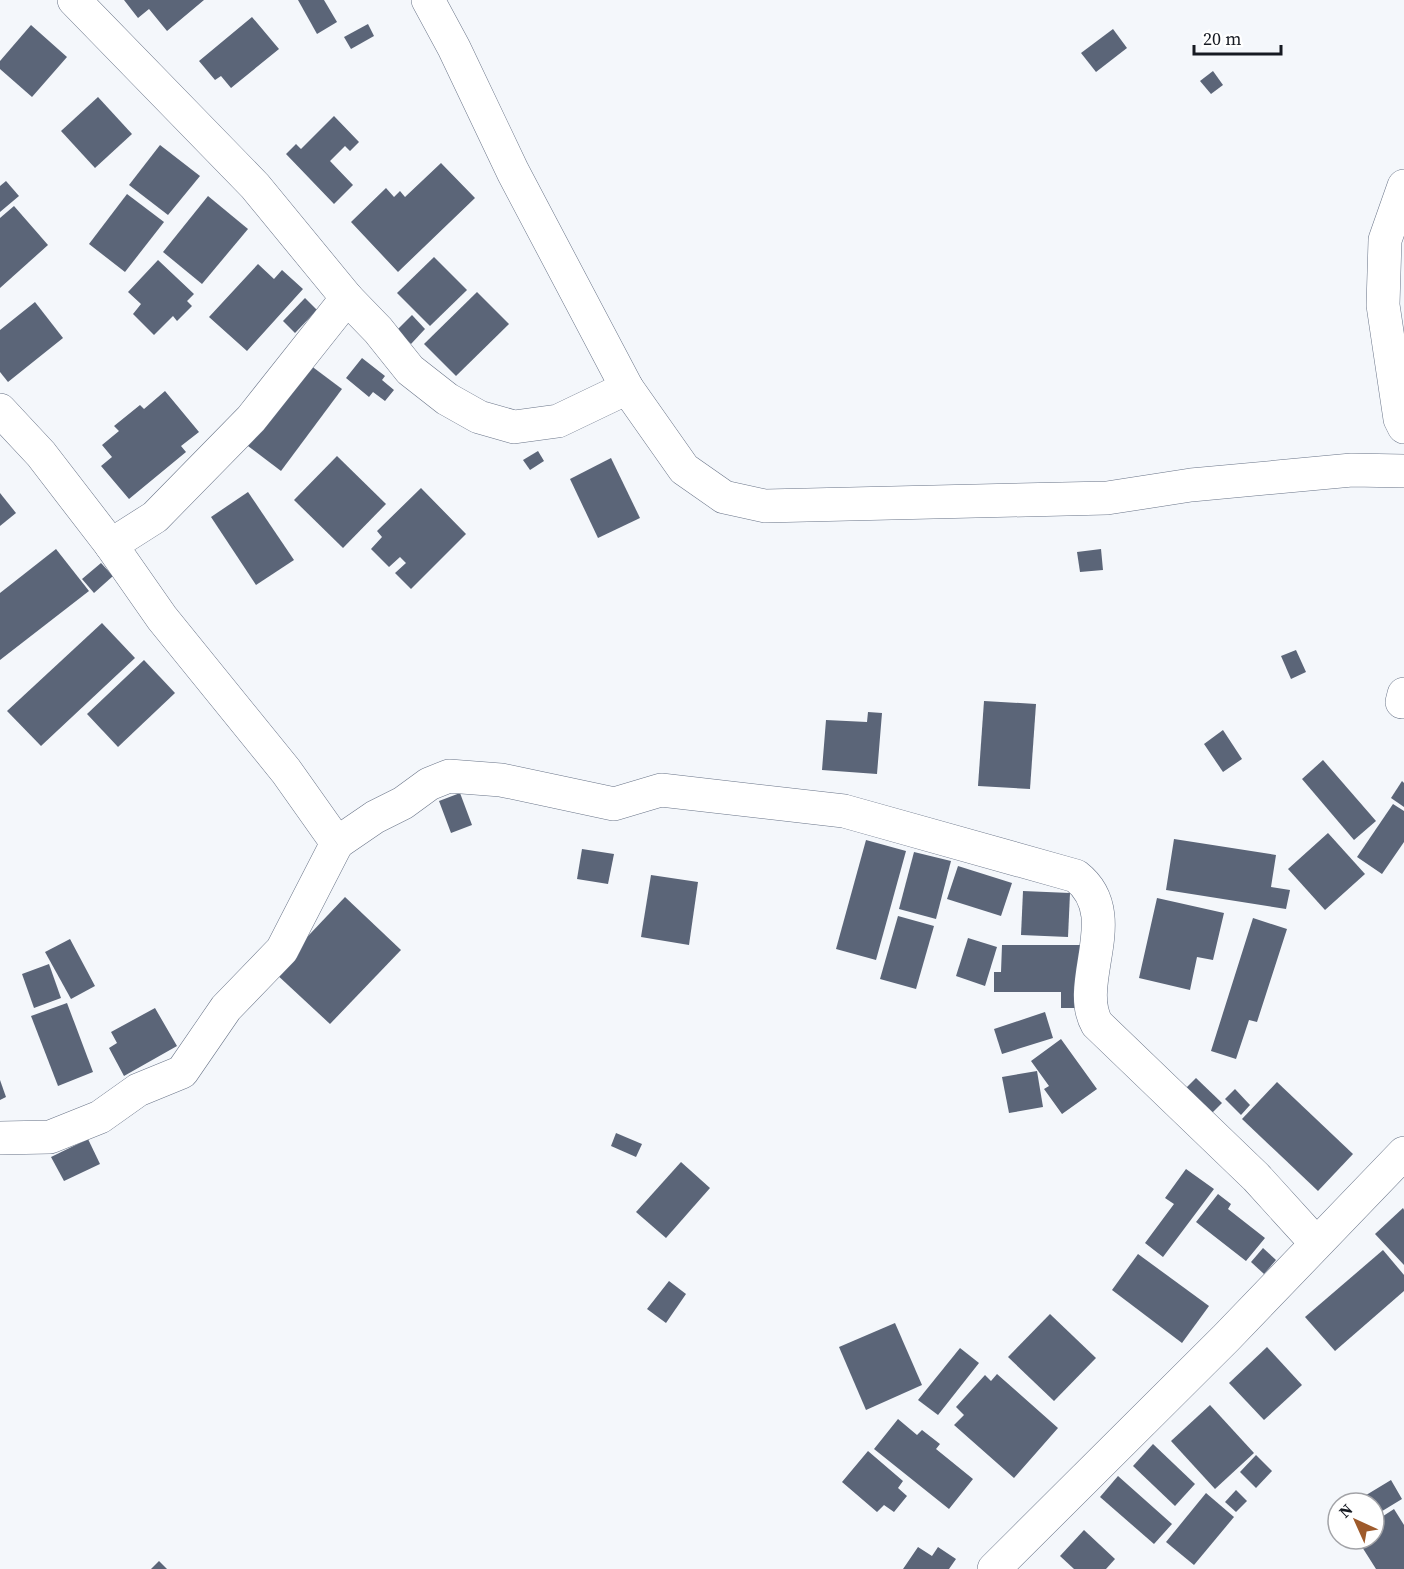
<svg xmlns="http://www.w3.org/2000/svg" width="1404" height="1569" font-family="'Source Serif 4',serif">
  <rect width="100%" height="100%" fill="#f4f7fb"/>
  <g fill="#5b6578">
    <path d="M124 0H204L167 31 149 9 138 18Z"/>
    <path d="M298 0H324L337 22 317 34Z"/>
    <path d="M252 17 279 49 231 88 221 76 215 80 199 61Z"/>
    <path d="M368 24 374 36 351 49 344 37Z"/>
    <path d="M31 25 67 57 32 97 0 69V61Z"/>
    <path d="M1113 29 1127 48 1096 72 1081 53Z"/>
    <path d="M1213 71 1223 85 1211 94 1200 81Z"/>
    <path d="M98 97 132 134 95 168 61 131Z"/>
    <path d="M334 116 359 142 350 151 345 146 330 161 353 185 334 204 286 154 296 144 301 149Z"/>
    <path d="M160 145 200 176 168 215 129 185Z"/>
    <path d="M441 163 475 198 398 272 351 222 386 188 394 197 400 191 405 197Z"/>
    <path d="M6 181 19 196 0 212V186Z"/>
    <path d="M127 194 164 222 125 272 89 244Z"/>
    <path d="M208 196 248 229 202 284 163 252Z"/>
    <path d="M14 206 48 245 0 288V218Z"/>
    <path d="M434 257 467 290 430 326 397 293Z"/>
    <path d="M158 260 194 294 187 301 192 306 177 321 173 316 154 335 133 314 141 304 128 292Z"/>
    <path d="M258 264 274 279 282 270 303 289 247 351 209 317Z"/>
    <path d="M477 292 509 324 456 376 424 344Z"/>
    <path d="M305 298 317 310 295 333 283 321Z"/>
    <path d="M35 302 63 338 8 382 0 372V330Z"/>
    <path d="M412 315 425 329 411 344 397 330Z"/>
    <path d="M362 358 385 376 382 380 394 390 385 401 373 392 369 397 346 378Z"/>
    <path d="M306 362 342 389 281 471 244 443Z"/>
    <path d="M165 391 199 432 181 446 186 452 129 499 101 466 112 457 102 445 119 431 114 426 140 405 144 409Z"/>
    <path d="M538 451 544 461 530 470 523 460Z"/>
    <path d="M337 456 386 504 343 548 294 500Z"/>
    <path d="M611 458 640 518 598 538 570 479Z"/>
    <path d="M421 488 466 534 411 589 395 573 406 563 400 557 389 567 371 549 382 537 377 531Z"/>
    <path d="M248 492 294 560 256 585 211 517Z"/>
    <path d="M0 493 16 513 0 526Z"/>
    <path d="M56 549 89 591 0 660V593Z"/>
    <path d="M1101 549 1103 570 1080 572 1077 552Z"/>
    <path d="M101 563 113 576 94 593 82 579Z"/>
    <path d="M102 623 135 658 41 746 7 711Z"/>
    <path d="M1296 650 1306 672 1291 679 1281 656Z"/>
    <path d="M144 660 175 693 118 747 87 714Z"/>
    <path d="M984 701 1036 704 1030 789 978 786Z"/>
    <path d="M868 712 882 713 877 774 822 770 826 720 867 722Z"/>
    <path d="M1223 730 1242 759 1223 772 1204 744Z"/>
    <path d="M1323 760 1376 821 1354 840 1302 779Z"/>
    <path d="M1402 781 1404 783V807L1391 798Z"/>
    <path d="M460 793 472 825 451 833 439 801Z"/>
    <path d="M1393 804 1404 811V842L1382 874 1357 857Z"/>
    <path d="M1328 833 1365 874 1325 910 1288 869Z"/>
    <path d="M1174 839 1276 855 1271 887 1290 890 1286 909 1166 890Z"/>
    <path d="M866 840 906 851 876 960 836 949Z"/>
    <path d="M582 849 614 854 608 884 577 879Z"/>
    <path d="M914 852 951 861 936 919 899 909Z"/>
    <path d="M958 866 1012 883 1001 916 947 899Z"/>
    <path d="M651 875 698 882 689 945 641 937Z"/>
    <path d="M1023 891 1070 893 1068 937 1021 935Z"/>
    <path d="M345 897 401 950 330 1024 274 972Z"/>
    <path d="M1157 898 1224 913 1213 960 1197 957 1190 990 1139 978Z"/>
    <path d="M898 916 934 926 916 989 880 979Z"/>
    <path d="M1253 918 1287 929 1257 1022 1249 1020 1236 1059 1211 1051Z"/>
    <path d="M968 938 997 947 985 986 956 976Z"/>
    <path d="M70 939 95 986 71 999 45 952Z"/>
    <path d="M1002 945H1086L1085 1008H1061V992H994V972H1001Z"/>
    <path d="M49 964 61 998 34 1008 22 974Z"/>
    <path d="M67 1003 93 1072 58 1086 31 1016Z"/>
    <path d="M155 1008 177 1046 124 1076 109 1048 117 1043 111 1032Z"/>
    <path d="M1045 1012 1053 1038 1002 1054 994 1029Z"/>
    <path d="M1061 1039 1097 1089 1062 1114 1044 1089 1049 1086 1031 1061Z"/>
    <path d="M1037 1071 1043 1107 1009 1113 1002 1077Z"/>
    <path d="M1196 1078 1222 1103 1205 1120 1179 1095Z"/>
    <path d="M0 1080 6 1097 0 1100Z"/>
    <path d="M1277 1082 1353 1154 1318 1191 1242 1119Z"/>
    <path d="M1235 1089 1250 1105 1241 1115 1225 1099Z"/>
    <path d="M616 1133 642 1144 636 1157 611 1146Z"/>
    <path d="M88 1139 100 1164 64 1181 51 1157Z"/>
    <path d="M681 1162 710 1188 666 1238 636 1212Z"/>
    <path d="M1186 1169 1214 1189 1163 1257 1145 1243 1174 1204 1165 1198Z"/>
    <path d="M1218 1194 1231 1204 1228 1209 1265 1238 1246 1261 1196 1222Z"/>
    <path d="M1403 1208 1404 1210V1265L1375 1234Z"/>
    <path d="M1263 1248 1276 1260 1264 1274 1251 1262Z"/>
    <path d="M1383 1250 1404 1275V1291L1335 1351 1305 1317Z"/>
    <path d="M1138 1254 1209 1306 1182 1343 1112 1290Z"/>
    <path d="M669 1281 686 1294 666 1323 647 1309Z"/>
    <path d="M1050 1314 1096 1358 1054 1401 1008 1357Z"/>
    <path d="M895 1323 922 1385 866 1410 839 1347Z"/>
    <path d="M1267 1347 1302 1385 1264 1420 1229 1383Z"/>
    <path d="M960 1348 979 1363 938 1415 918 1400Z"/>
    <path d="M997 1374 1058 1428 1014 1478 954 1425 964 1415 956 1407 985 1375 991 1381Z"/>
    <path d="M1210 1405 1254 1453 1215 1489 1171 1441Z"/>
    <path d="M898 1419 917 1435 922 1430 940 1444 936 1449 973 1479 949 1509 874 1449Z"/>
    <path d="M1153 1444 1195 1484 1175 1506 1133 1466Z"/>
    <path d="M868 1451 903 1481 898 1488 907 1496 894 1512 884 1505 877 1512 842 1482Z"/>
    <path d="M1256 1455 1272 1471 1256 1488 1240 1472Z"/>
    <path d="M1118 1476 1172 1524 1154 1544 1100 1497Z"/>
    <path d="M1391 1480 1402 1499 1374 1516V1503H1353Z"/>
    <path d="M1236 1490 1247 1501 1236 1512 1225 1502Z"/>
    <path d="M1206 1493 1234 1517 1194 1565 1166 1542Z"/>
    <path d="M1394 1509 1404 1525V1569H1376L1357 1539H1374V1522Z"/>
    <path d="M1084 1530 1115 1559 1106 1569H1074L1060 1556Z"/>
    <path d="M918 1547 932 1556 938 1547 956 1559 949 1569H903Z"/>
    <path d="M159 1561 167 1569H151Z"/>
  </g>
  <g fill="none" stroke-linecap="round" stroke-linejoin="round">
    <defs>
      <g id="street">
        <path d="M74 0 255 186 347 298 378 330 410 370 447 399 479 417 514 427 558 421 627 388"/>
        <path d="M428 0 454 48 513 172 627 388 684 469 724 497 765 506 1107 498 1191 485 1352 470 1404 471"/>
        <path d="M1404 186 1385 240 1383 305 1400 419 1404 427"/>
        <path d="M0 410 41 454 111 545 155 517 251 419 347 298"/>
        <path d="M1402 702 1404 694"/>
        <path d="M337 843 375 817 403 803 429 784 449 776 501 780 614 804 661 790 844 811 1076 876C1126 915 1073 982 1097 1024L1256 1177 1316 1243"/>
        <path d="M0 1138 50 1137 100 1117 138 1090 182 1072 226 1008 282 950 337 843 286 771 162 618 111 545"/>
        <path d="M994 1569 1226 1338 1404 1153"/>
      </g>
    </defs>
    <use href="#street" stroke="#697488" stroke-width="34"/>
    <use href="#street" stroke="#fff" stroke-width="33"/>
  </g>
  <g transform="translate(1356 1521) rotate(315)"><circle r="28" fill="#ffffff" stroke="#a2a3a7" stroke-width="1.5"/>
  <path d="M0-4.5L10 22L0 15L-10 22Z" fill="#9e5a2b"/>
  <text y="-9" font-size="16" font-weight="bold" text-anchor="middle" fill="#161a22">N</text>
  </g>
  <path d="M1194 45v9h87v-9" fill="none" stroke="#161a22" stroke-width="3"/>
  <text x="1203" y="45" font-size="18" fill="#161a22" stroke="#ffffff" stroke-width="4.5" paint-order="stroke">20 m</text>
</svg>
